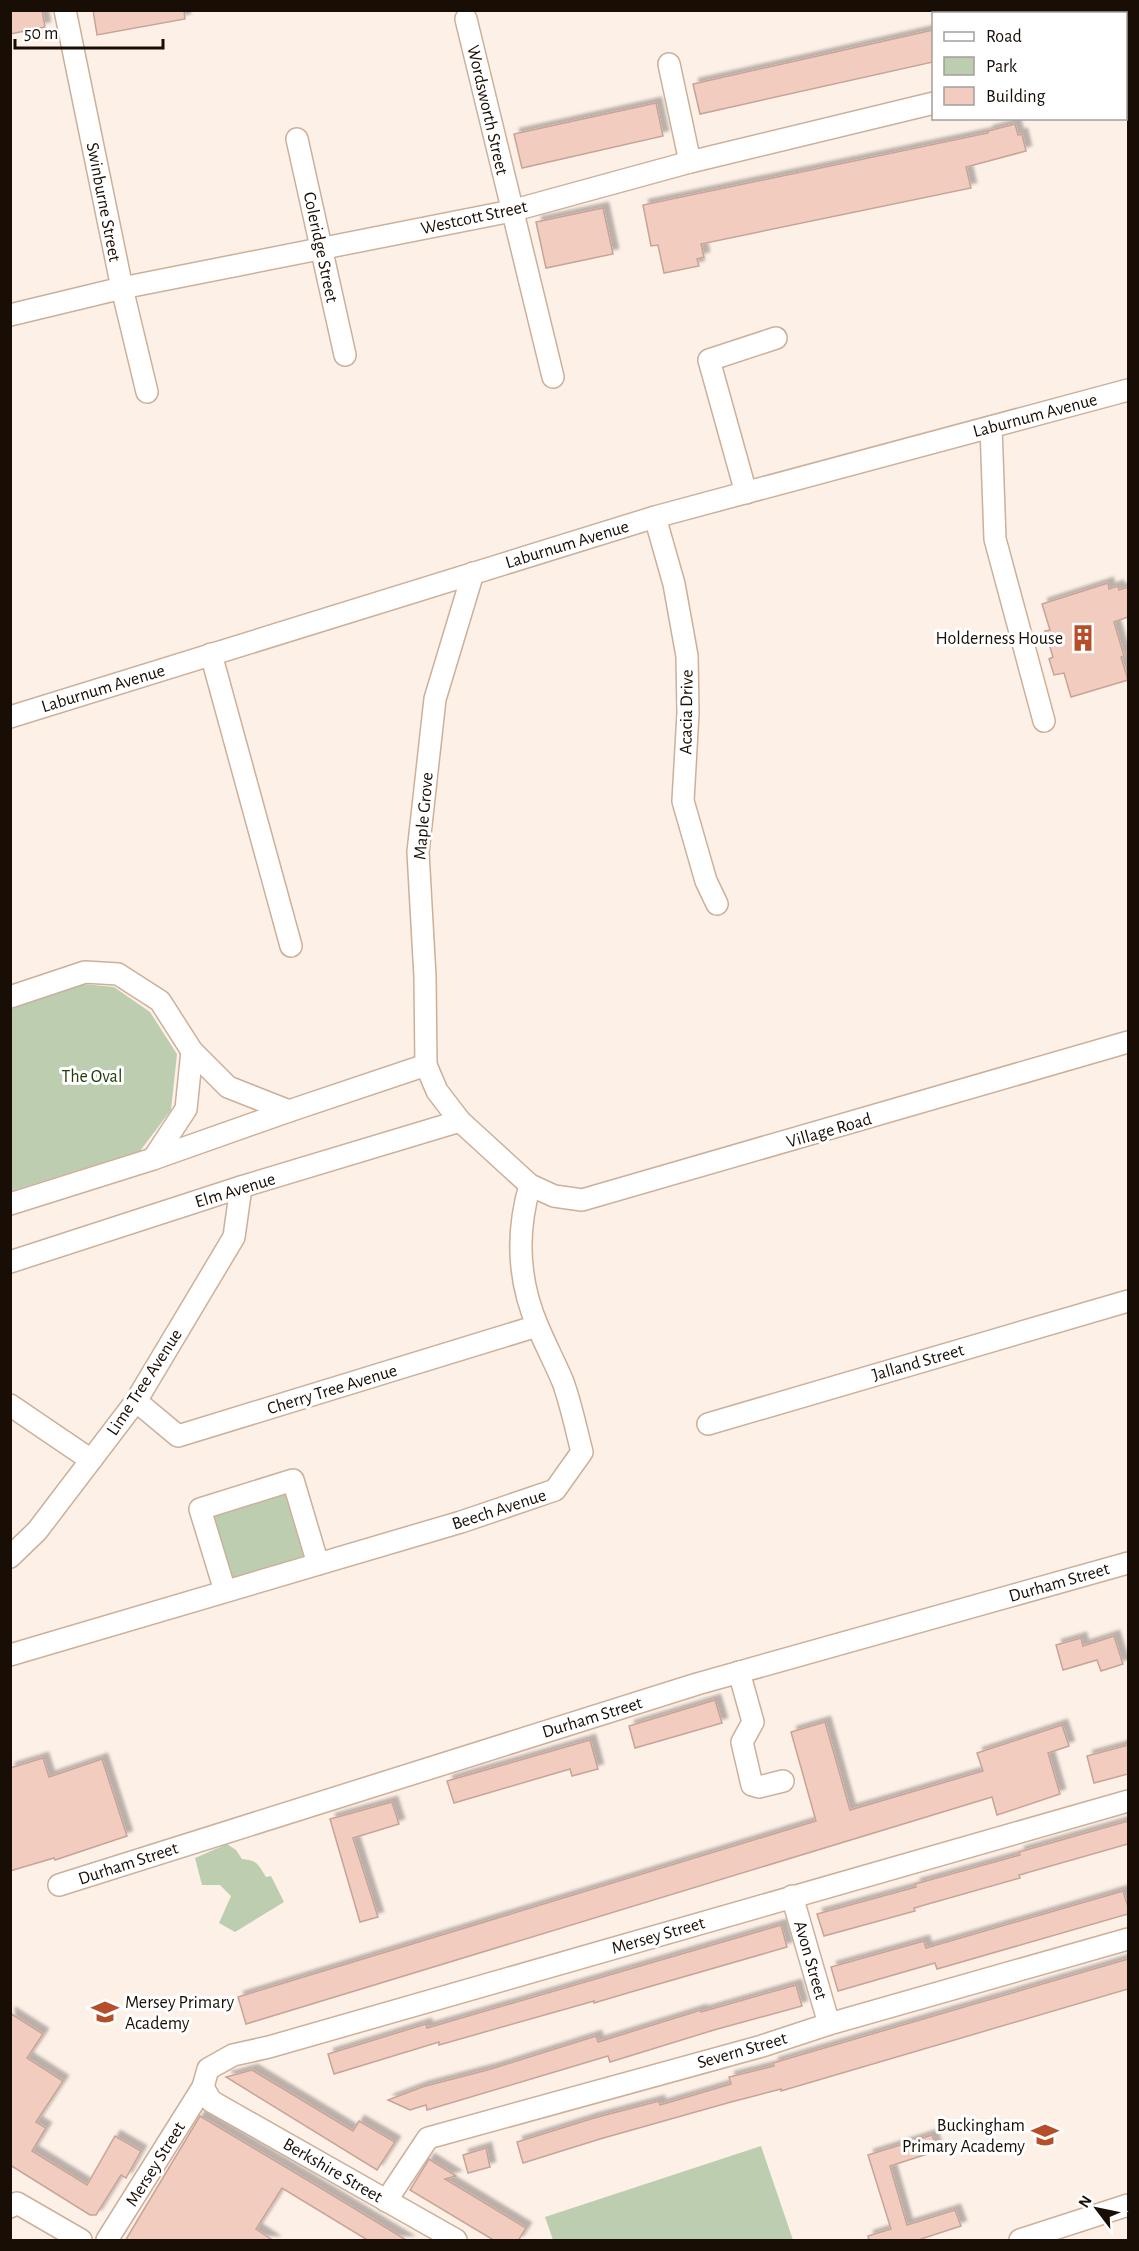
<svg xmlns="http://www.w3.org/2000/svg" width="1139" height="2251" font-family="'Alegreya Sans',sans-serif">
  <defs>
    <filter id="shadow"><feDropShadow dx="5.5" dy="-5.5" stdDeviation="1.5" flood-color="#0004"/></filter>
  </defs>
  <rect width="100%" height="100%" fill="#fdf0e7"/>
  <g fill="#bcceaf">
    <path d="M84 984 114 987 150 1012 177 1054 171 1110 140 1151 11 1191V1009Z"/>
    <path d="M285 1494 304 1556 231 1579 213 1516Z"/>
    <path d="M227 1844 236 1850 242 1859C258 1861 257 1863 266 1877L271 1876 284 1902 235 1932 219 1923 231 1896 220 1885H202L195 1858Z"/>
    <path d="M761 2146 793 2240H553L545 2217Z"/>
  </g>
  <g fill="#f1ccbf" stroke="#c7a497" stroke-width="1.5" filter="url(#shadow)">
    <path d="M10 10H42L45 27 10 34Z"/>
    <path d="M93 10H184L185 19 97 35Z"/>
    <path d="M933 30V62L700 114 693 84Z"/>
    <path d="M656 103 663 136 522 168 514 134Z"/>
    <path d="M1015 124 1018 135 1022 134 1026 151 966 167 971 188 701 244 704 257 697 259 699 266 664 273 658 245 651 246 643 205 988 133V131Z"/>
    <path d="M603 208 613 254 546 268 536 222Z"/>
    <path d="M1108 583 1109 589 1118 586 1119 590 1128 587V617L1114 622 1124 656 1121 657 1128 680 1071 697 1064 673 1054 675 1049 659 1053 657 1045 631 1050 630 1042 604Z"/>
    <path d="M1114 1636 1123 1664 1101 1671 1097 1660 1063 1670 1056 1645 1081 1638 1083 1646Z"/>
    <path d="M715 1700 722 1723 635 1748 629 1726Z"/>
    <path d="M825 1722 850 1810 983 1771 977 1753 1062 1725 1069 1746 1048 1753 1060 1794 997 1815 992 1797 246 2024 238 1997 816 1821 791 1732Z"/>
    <path d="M590 1740 598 1769 572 1776 570 1769 454 1803 447 1781Z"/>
    <path d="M1128 1745V1774L1094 1783 1087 1756Z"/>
    <path d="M43 1758 49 1777 102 1759 127 1836 55 1860 54 1858 10 1871V1768Z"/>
    <path d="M392 1802 399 1824 353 1838 378 1917 360 1922 330 1819Z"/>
    <path d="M1128 1821V1844L1019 1875 1020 1878 914 1908 915 1911 824 1936 817 1914 916 1887 915 1884 1020 1855 1019 1852Z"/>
    <path d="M1123 1891 1128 1907V1914L937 1969 935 1963 838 1991 831 1967 924 1941 926 1948Z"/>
    <path d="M781 1925 787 1947 631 1992 594 2003V2001L439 2045V2042L334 2074 328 2054 426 2024 427 2028Z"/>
    <path d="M1128 1959V1989L781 2091V2089L731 2102 600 2139 523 2163 517 2142 594 2118 659 2101 660 2105 731 2084 729 2077 774 2066 773 2063Z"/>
    <path d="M796 1985 802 2006 714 2030 610 2062 608 2056 427 2110 426 2105 410 2110 388 2100 422 2087 491 2069 596 2036 598 2042 701 2010V2012Z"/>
    <path d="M10 2013 43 2034 27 2058 63 2081 36 2122 46 2128 32 2151 87 2185 115 2136 141 2151 126 2178 121 2175 96 2215H90L10 2165Z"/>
    <path d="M252 2070 353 2131 359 2121 395 2142 377 2170 226 2077Z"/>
    <path d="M200 2116 324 2190 408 2241H369L282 2188 256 2229 274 2241H125Z"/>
    <path d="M932 2135 937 2151 890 2166 907 2225 955 2210 961 2226 915 2241H869L868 2236 891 2229 868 2155Z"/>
    <path d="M486 2148 490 2167 468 2173 463 2155Z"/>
    <path d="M429 2159 456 2176 445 2179 526 2228 518 2241H495L410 2190Z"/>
  </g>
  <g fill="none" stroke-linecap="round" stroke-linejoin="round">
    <defs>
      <g id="minor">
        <path d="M65 10 122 288 147 392"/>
        <path d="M466 19 553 377"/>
        <path d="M1126 56 1128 55"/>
        <path d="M669 64 690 162"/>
        <path d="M297 139 345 355"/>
        <path d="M10 315 122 288 511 211 690 162 934 103"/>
        <path d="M991 427 995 539 1044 721"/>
        <path d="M746 493 709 360 776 338"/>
        <path d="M655 517 674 584 687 656 688 713 683 801 706 881 717 904"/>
        <path d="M211 654 291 946"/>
        <path d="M10 717 655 517 1128 390"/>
        <path d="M10 997 85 972 118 974 160 1001 192 1051 228 1087 289 1111"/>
        <path d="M153 1159 186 1109 192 1051"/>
        <path d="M530 1185 554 1196 582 1200 1128 1042"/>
        <path d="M10 1204 153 1159 289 1111 426 1065"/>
        <path d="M10 1262 241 1187 460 1121"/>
        <path d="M136 1401 178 1436 537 1326"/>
        <path d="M10 1405 91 1460"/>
        <path d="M708 1424 1128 1301"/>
        <path d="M10 1557 37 1531 136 1401 234 1237 241 1187"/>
        <path d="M225 1591 200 1509 293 1480 318 1564"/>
        <path d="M10 1655 461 1522 555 1490 582 1452C576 1429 571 1404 563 1382 555 1363 546 1346 538 1327 518 1281 516 1233 530 1185L460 1121 437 1091 426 1065 425 977 418 852 435 699 473 573"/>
        <path d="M739 1672 753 1722 742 1742 752 1785 759 1787 783 1781"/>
        <path d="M59 1885 697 1684 1128 1563"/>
        <path d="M792 1896 829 2024"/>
        <path d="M386 2201 428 2138 762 2046 829 2024 1128 1939"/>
        <path d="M10 2207 17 2203 81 2240"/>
        <path d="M107 2240 203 2087"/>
        <path d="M456 2240 211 2101 203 2087 208 2069 233 2055 269 2047 1128 1801"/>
        <path d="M1020 2240 1128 2205"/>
      </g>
    </defs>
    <use href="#minor" stroke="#ccb099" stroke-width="24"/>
    <use href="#minor" stroke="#fff" stroke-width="21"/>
  </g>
  <defs>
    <symbol id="building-bare" viewBox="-9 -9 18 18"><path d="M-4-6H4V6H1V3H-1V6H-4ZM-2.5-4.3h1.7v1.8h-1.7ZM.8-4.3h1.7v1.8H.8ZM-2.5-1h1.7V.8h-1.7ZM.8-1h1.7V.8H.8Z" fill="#b64e29" stroke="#fff" stroke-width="2.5" paint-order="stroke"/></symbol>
    <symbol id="school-bare" viewBox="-9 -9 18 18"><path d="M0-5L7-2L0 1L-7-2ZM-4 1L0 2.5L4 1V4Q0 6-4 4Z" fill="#b64e29" stroke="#fff" stroke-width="2.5" paint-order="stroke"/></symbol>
  </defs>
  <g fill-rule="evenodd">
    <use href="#building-bare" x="1064" y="619" width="38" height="38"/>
    <use href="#school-bare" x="86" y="1993" width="38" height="38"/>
    <use href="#school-bare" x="1026" y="2116" width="38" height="38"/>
  </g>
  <g text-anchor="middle" stroke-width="6" stroke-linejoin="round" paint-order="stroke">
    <g font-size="18" fill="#180e06" stroke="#fff">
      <text transform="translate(488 110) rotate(77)" y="6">Wordsworth Street</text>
      <text transform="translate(104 202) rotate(79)" y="6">Swinburne Street</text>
      <text transform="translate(474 217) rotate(-12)" y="6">Westcott Street</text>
      <text transform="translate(321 247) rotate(78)" y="6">Coleridge Street</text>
      <text transform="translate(1035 415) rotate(-15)" y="6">Laburnum Avenue</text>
      <text transform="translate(567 544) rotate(-17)" y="6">Laburnum Avenue</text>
      <text transform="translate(103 688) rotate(-17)" y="6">Laburnum Avenue</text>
      <text transform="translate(686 712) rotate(-89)" y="6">Acacia Drive</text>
      <text transform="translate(423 816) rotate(-85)" y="6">Maple Grove</text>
      <text transform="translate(829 1130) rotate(-16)" y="6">Village Road</text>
      <text transform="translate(235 1190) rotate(-17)" y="6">Elm Avenue</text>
      <text transform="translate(918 1362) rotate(-16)" y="6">Jalland Street</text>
      <text transform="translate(144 1382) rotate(-57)" y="6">Lime Tree Avenue</text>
      <text transform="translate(332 1389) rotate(-17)" y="6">Cherry Tree Avenue</text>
      <text transform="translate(499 1509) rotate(-18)" y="6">Beech Avenue</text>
      <text transform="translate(1059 1582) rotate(-16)" y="6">Durham Street</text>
      <text transform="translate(592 1717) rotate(-17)" y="6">Durham Street</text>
      <text transform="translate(128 1863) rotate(-18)" y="6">Durham Street</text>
      <text transform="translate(658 1935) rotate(-16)" y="6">Mersey Street</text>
      <text transform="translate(811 1960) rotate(74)" y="6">Avon Street</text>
      <text transform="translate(742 2050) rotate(-16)" y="6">Severn Street</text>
      <text transform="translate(155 2164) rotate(-58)" y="6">Mersey Street</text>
      <text transform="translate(333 2170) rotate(30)" y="6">Berkshire Street</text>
    </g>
    <g font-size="18" fill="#180e06" stroke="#fff" text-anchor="end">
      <text x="1063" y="644">Holderness House</text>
      <text x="125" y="2008" text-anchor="start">Mersey Primary<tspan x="125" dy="21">Academy</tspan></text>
      <text x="1025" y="2131">Buckingham<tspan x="1025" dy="21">Primary Academy</tspan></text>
    </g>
    <g font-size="18" fill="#243e08" stroke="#fff">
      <text x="92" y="1082">The Oval</text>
    </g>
  </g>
  <rect width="1139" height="2251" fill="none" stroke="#180e06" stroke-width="24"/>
  <rect x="932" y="12" width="195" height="108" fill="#ffffff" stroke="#a39f9b" stroke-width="1.5"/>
  <rect x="944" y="32" width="30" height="9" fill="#ffffff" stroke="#a39f9b" stroke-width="1.5"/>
  <text x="986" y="42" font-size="18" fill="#180e06">Road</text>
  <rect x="944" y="57" width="30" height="18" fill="#bcceaf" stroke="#a39f9b" stroke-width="1.5"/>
  <text x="986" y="72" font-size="18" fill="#180e06">Park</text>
  <rect x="944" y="87" width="30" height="18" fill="#f1ccbf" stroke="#a39f9b" stroke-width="1.5"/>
  <text x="986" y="102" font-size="18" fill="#180e06">Building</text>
  <g transform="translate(1097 2209) rotate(302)" stroke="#ffffff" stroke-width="4.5" paint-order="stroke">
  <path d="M0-4.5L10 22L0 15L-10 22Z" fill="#180e06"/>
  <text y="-9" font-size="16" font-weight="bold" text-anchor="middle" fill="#180e06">N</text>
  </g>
  <path d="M15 39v9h148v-9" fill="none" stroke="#180e06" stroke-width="3"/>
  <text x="24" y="39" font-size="18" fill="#180e06" stroke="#ffffff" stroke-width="4.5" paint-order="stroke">50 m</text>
</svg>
